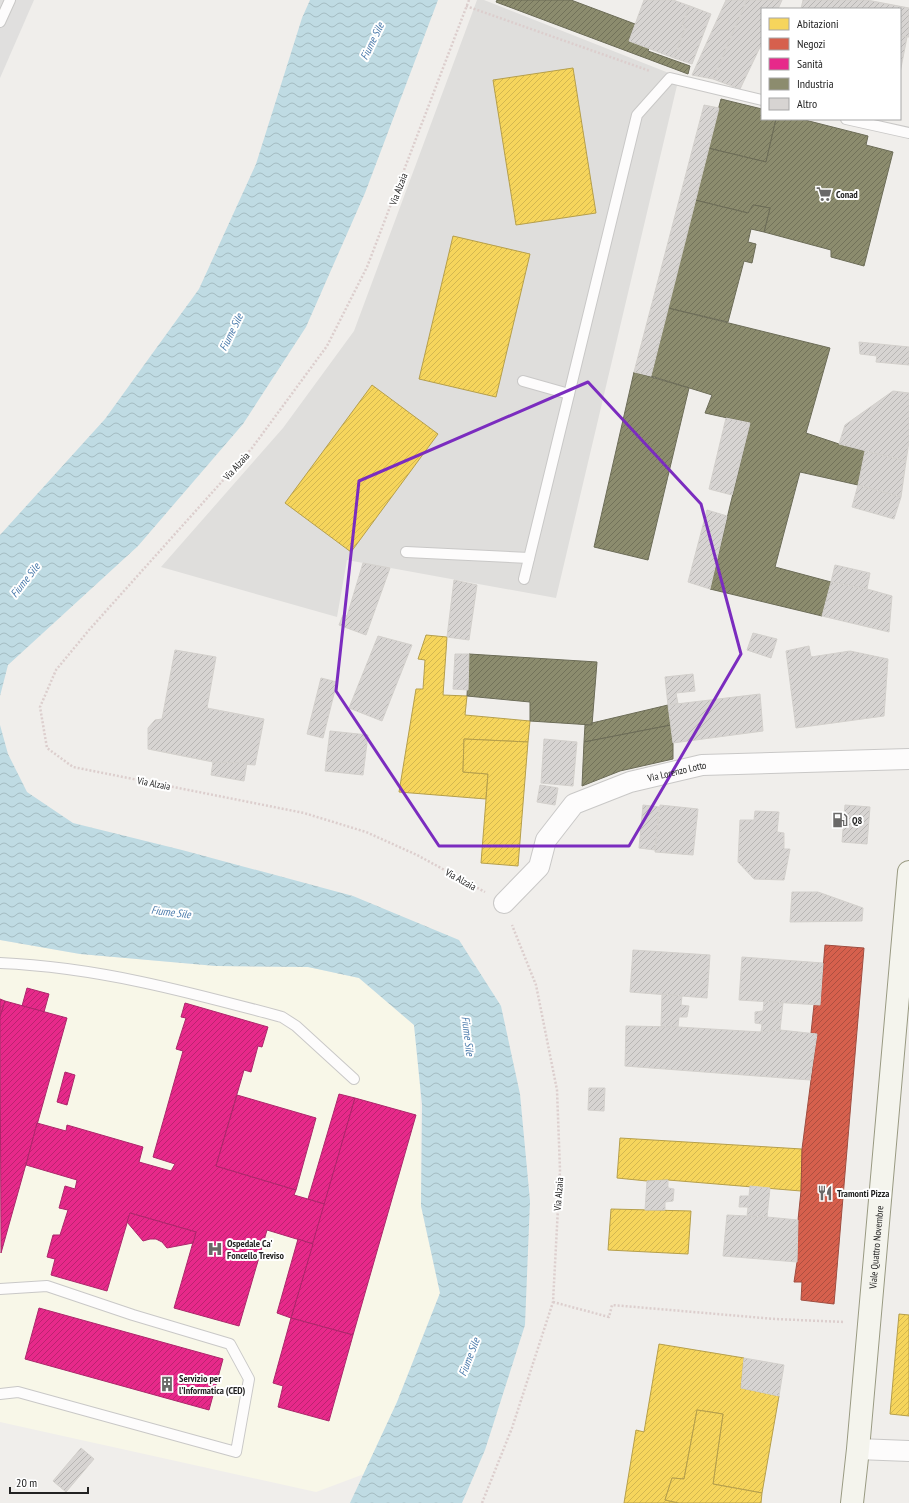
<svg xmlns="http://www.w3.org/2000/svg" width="909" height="1503" font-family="'PT Sans Narrow',sans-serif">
  <defs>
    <pattern id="water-waves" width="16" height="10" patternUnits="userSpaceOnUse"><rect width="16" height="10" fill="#bfdbe3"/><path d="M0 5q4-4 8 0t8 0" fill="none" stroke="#a4bcc2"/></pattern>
    <pattern id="homes-hatch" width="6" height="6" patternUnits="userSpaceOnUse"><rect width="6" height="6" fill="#f6d55c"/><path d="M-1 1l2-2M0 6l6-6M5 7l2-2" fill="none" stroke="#d3b750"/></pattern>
    <pattern id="shops-hatch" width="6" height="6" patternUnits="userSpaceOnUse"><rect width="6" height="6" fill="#d6604d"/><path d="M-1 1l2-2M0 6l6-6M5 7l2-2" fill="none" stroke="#ad4f40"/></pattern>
    <pattern id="health-hatch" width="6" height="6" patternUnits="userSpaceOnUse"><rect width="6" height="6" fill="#e7298a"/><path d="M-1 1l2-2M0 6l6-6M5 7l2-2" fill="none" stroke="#bb2370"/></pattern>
    <pattern id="industry-hatch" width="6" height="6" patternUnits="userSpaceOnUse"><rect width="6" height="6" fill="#8c8c6e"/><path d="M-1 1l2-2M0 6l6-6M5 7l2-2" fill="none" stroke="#72725a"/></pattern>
    <pattern id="building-hatch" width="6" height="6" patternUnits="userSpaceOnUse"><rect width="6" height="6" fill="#d7d4d2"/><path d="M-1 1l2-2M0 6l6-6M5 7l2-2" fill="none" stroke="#b8b6b4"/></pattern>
  </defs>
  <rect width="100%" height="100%" fill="#f0eeeb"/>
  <path fill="#dfdedc" d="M477 0H484L679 77 556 598 347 560 337 617 161 567 283 428 354 331Z"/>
  <path fill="#f8f7e8" d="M0 940 80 954 216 966 308 967 359 978 414 1025 420 1085 421 1206 440 1293 397 1402 364 1474 316 1492 0 1422Z"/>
  <path fill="#e0dfde" d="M0 0H34L0 78Z"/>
  <g fill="url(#water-waves)">
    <path d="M310 0H438L365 193 306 327 243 424 138 546 8 665 0 696V535L105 419 199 289 256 164 302 18Z"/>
    <path d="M0 725 8 754 27 792 73 823 182 850 353 896 459 940 501 1006 520 1094 530 1201 525 1325 485 1450 462 1503H350L397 1402 440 1293 421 1206 422 1105 414 1025 359 978 308 967 216 966 80 954 0 940Z"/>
  </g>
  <g fill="url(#homes-hatch)" stroke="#b69f4b">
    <path d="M573 68 596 213 516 225 493 80Z"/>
    <path d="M453 236 530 254 496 397 419 379Z"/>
    <path d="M372 385 438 434 351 552 285 503Z"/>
    <path d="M426 635 447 637 443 695 467 696 465 715 530 721 528 742 464 739 463 772 488 774 486 799 399 792 416 689H423L425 660 418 659Z"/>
    <path d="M464 739 528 742 518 866 481 863 488 774 463 772Z"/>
    <path d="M620 1138 802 1149 801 1191 668 1180 647 1181 617 1178Z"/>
    <path d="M611 1209 691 1211 688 1254 608 1250Z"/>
    <path d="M899 1314 909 1315V1416L890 1414Z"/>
    <path d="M659 1344 744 1358 741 1388 779 1396 762 1493 713 1484 723 1414 697 1410 684 1479 672 1478 665 1500 679 1503H624L636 1430 644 1432Z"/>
    <path d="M697 1410 723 1414 713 1484 762 1493 761 1503H679L665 1500 672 1478 684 1479Z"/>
  </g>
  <path fill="url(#shops-hatch)" stroke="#a04d40" d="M825 945 864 948 834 1304 801 1300 802 1282H794L797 1262 798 1220 801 1191 802 1149 817 1034 811 1033 814 1005H820Z"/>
  <g fill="url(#health-hatch)" stroke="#ac276b">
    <path d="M27 988 49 994 44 1012 22 1006Z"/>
    <path d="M0 999 5 1001 0 1017Z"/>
    <path d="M5 1001 67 1018 1 1253 0 1017Z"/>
    <path d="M185 1003 268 1027 262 1047 258 1046 251 1072 244 1070 216 1166 296 1190 294 1195 325 1204 313 1244 267 1230 239 1326 174 1308 196 1232 130 1213 107 1291 51 1275 55 1259 47 1257 53 1235H60L68 1210 59 1208 65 1186 75 1189 77 1180 26 1165 37 1123 66 1131 67 1125 143 1147 139 1162 171 1171 175 1164 153 1157 183 1051 176 1049 186 1018 181 1017Z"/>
    <path d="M65 1072 75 1075 67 1105 57 1102Z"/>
    <path d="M339 1094 355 1098 325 1204 308 1199Z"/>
    <path d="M237 1095 316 1118 296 1190 216 1166Z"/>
    <path d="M355 1098 416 1115 353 1335 291 1318Z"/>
    <path d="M130 1213 196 1232 193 1243 167 1248 162 1242 156 1239H150L143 1241 127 1222Z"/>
    <path d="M298 1239 313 1244 291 1318 277 1313Z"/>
    <path d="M39 1308 223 1359 209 1410 25 1359Z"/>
    <path d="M291 1318 353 1335 329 1421 278 1407 283 1386 273 1383Z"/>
  </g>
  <g fill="url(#industry-hatch)" stroke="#6c6c57">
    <path d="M497 0H571L635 24 629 41 649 48 648 51 690 66 688 74 496 2Z"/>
    <path d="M721 99 762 109V119H776L766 162 708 148Z"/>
    <path d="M776 119H801L868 136 866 145 893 152 864 266 831 257V250L764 232 770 208 753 205 748 213 695 200 708 148 766 162Z"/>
    <path d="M695 200 748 213 753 205 770 208 764 232 751 229 748 242 756 244 752 263 744 261 728 322 668 308Z"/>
    <path d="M668 308 830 348 806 433 839 444 865 451 858 485 800 472 775 567 831 582 822 616 710 589 750 423 705 413 712 395 651 376Z"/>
    <path d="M634 372 689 388 648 560 594 547Z"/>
    <path d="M469 654 597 662 592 725 530 721V702L467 696Z"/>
    <path d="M668 705 671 725 584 742 585 725H592V723Z"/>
    <path d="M671 725 673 743V759L620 771 582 786 584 742Z"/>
  </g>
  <g fill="url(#building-hatch)" stroke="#d3d0cc">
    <path d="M644 0H673L690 6 682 25 686 26 674 58 629 41Z"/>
    <path d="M726 0H747L713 79 692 75Z"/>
    <path d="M747 0H782L778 9H762V43L740 89 713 79Z"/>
    <path d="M803 0H867L909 8V37L900 36V9H801Z"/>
    <path d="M690 6 711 14 692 64 674 58 686 26 682 25Z"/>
    <path d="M900 36 907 37 900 73Z"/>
    <path d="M704 105 719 108 651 376 634 372Z"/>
    <path d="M859 342 909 347V365L876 362 877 356 860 354Z"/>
    <path d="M893 391 909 393V442L906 461 839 444 845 425Z"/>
    <path d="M726 418 750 423 732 495 709 489Z"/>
    <path d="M865 451 906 461 901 497 858 485Z"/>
    <path d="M858 485 901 497 894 519 852 507Z"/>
    <path d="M707 510 727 516 710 589 688 582Z"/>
    <path d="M363 563 390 568 366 635 339 625 343 615 347 616Z"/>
    <path d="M835 565 870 573 867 589 831 582Z"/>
    <path d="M454 580 477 585 469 640 447 637Z"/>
    <path d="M831 582 867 589 892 596 889 632 822 616Z"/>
    <path d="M753 633 777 639 771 658 747 650Z"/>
    <path d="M378 636 412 645 382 721 349 708Z"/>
    <path d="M809 646 811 657 850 651 888 659 884 716 796 728 786 651Z"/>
    <path d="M175 650 216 657 207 708 264 719 255 765 213 762 148 749V728L155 720 162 719Z"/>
    <path d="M455 654H469L468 690 453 689Z"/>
    <path d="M693 674 695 691 676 693 678 704 668 705 665 677Z"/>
    <path d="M321 678 337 682 323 738 307 734Z"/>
    <path d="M760 694 763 731 673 743 668 705Z"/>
    <path d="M330 731 368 735 363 775 325 771Z"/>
    <path d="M544 739 577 742 573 786 541 783Z"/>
    <path d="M213 762 247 763 244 781 211 775Z"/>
    <path d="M540 785 558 788 555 805 537 802Z"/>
    <path d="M643 805 659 807 655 850 639 848Z"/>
    <path d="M660 805 698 809 693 855 655 852Z"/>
    <path d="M845 805 870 807 867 844 842 842Z"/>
    <path d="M755 811 779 812 777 832 784 833V849H790L784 880 754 879 738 862 740 820H754Z"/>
    <path d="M792 892H818L863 908 862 921 790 922Z"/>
    <path d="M633 950 710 955 707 998 630 992Z"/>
    <path d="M742 957 823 963 820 1005 739 1000Z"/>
    <path d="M662 994 682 996 681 1005 689 1006 687 1017H679L678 1027H661Z"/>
    <path d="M764 1001 783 1003 780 1030 761 1032 762 1024 755 1023V1012L763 1011Z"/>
    <path d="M626 1026 678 1027 761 1032 780 1030 817 1034 810 1080 625 1066Z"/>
    <path d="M589 1088H605L604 1111 588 1110Z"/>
    <path d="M668 1180V1188L674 1189 673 1201 665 1202V1210H645L647 1181Z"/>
    <path d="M750 1186 770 1188 767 1217 747 1216 748 1207H739L740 1196H749Z"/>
    <path d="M727 1215 767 1217 798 1220 797 1262 723 1256Z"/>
    <path d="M744 1358 784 1365 779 1396 741 1388Z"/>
    <path d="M81 1448 94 1459 66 1492 53 1481Z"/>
  </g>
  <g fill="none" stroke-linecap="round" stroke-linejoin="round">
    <defs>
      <g id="service">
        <path d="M0 22 10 0"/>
        <path d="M846 119 909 133"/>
        <path d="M523 381 569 394"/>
        <path d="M406 552 529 558"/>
        <path d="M524 579 637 115 670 78 762 100"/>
        <path d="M0 963C97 967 189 992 282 1017L296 1026 354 1079"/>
        <path d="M0 1289 47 1286 133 1315 230 1344 249 1379 236 1452 18 1392 0 1394"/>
      </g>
      <g id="minor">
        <path id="s1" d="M504 903 539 867 546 840 574 804 630 782 702 765 909 759"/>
        <path d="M858 1449 909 1451"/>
      </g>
      <g id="secondary">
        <path id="s2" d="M852 1503 858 1449 909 872"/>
      </g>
    </defs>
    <use href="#service" stroke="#c9c8c7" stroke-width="12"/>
    <use href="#minor" stroke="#c9c8c7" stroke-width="22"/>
    <use href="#secondary" stroke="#999a82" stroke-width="24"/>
    <g stroke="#dccecd" stroke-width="2.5" stroke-dasharray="2 2" stroke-linecap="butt">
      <path d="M469 0 367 267 327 346 252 448 89 630 56 670 40 707 47 748 73 767 304 813 366 832 417 855 485 892"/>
      <path d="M466 6 650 71"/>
      <path d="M553 1302 609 1317 612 1305 775 1319 844 1322"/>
      <path d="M482 1503 512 1428 553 1302 560 1170 557 1090 536 985 512 925"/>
    </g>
    <use href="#service" stroke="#fdfcfc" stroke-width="10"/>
    <use href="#minor" stroke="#fdfcfc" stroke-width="20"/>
    <use href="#secondary" stroke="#f4f4ed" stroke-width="22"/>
  </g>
  <path fill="none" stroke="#7b2cbf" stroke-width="3" stroke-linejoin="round" d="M588 382 701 504 741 654 629 846H439L336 691 359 481Z"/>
  <defs>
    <symbol id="supermarket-bare" viewBox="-9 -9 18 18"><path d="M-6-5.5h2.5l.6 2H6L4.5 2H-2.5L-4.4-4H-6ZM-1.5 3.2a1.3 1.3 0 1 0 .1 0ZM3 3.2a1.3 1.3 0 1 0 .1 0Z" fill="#6a6968" stroke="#fff" stroke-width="2.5" paint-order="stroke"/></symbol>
    <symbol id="fuel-bare" viewBox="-9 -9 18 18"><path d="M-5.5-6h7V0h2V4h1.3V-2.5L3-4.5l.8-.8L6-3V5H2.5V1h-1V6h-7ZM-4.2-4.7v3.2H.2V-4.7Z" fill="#6a6968" stroke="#fff" stroke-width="2.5" paint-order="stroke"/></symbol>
    <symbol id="restaurant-bare" viewBox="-9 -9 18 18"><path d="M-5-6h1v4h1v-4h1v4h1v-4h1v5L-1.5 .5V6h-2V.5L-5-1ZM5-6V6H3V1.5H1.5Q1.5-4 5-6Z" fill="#6a6968" stroke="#fff" stroke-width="2.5" paint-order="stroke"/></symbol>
    <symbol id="hospital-bare" viewBox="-9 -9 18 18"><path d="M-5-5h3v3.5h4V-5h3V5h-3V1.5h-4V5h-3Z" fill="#6a6968" stroke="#fff" stroke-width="2.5" paint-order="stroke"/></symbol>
    <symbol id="building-bare" viewBox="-9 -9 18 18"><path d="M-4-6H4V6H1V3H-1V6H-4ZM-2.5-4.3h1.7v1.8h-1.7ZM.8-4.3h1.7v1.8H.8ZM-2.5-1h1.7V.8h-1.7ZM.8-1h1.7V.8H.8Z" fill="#6a6968" stroke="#fff" stroke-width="2.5" paint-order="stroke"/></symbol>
  </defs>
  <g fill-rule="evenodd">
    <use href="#supermarket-bare" x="813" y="183" width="22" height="22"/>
    <use href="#fuel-bare" x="829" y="809" width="22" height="22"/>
    <use href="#restaurant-bare" x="814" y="1182" width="22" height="22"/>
    <use href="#hospital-bare" x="204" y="1238" width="22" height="22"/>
    <use href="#building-bare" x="156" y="1373" width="22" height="22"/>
  </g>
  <g text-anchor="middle" stroke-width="4" stroke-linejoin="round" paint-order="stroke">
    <g font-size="10" fill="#222" stroke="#fff">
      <text transform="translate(398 189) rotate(-69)" y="4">Via Alzaia</text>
      <text transform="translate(236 466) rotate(-48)" y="4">Via Alzaia</text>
      <text dy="4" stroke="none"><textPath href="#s1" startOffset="232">Via Lorenzo Lotto</textPath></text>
      <text transform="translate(154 783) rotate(11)" y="4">Via Alzaia</text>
      <text transform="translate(461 879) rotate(29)" y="4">Via Alzaia</text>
      <text transform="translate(558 1194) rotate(-86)" y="4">Via Alzaia</text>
      <text dy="4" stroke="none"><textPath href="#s2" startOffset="257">Viale Quattro Novembre</textPath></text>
    </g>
    <g font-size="10" font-weight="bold" fill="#222" stroke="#fff" text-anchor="start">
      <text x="836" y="198">Conad</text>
      <text x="852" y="824">Q8</text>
      <text x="837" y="1197">Tramonti Pizza</text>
      <text x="227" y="1247">Ospedale Ca'<tspan x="227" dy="12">Foncello Treviso</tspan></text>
      <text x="179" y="1382">Servizio per<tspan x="179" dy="12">l’Informatica (CED)</tspan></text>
    </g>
    <g font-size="11" font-style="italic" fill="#4a7aab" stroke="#fff">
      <text transform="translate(372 41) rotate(-64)" y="4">Fiume Sile</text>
      <text transform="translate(231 332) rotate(-64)" y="4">Fiume Sile</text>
      <text transform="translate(25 580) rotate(-52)" y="4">Fiume Sile</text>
      <text transform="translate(171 912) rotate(7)" y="4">Fiume Sile</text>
      <text transform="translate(468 1036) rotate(83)" y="4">Fiume Sile</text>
      <text transform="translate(469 1357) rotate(-69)" y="4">Fiume Sile</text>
    </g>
  </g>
  <rect x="761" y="8" width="140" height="112" fill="#ffffff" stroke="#a7a7a7"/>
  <rect x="769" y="18" width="20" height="12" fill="#f6d55c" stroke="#a7a7a7"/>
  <text x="797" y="28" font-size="12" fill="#222222">Abitazioni</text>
  <rect x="769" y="38" width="20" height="12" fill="#d6604d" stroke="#a7a7a7"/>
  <text x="797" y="48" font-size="12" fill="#222222">Negozi</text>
  <rect x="769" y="58" width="20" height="12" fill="#e7298a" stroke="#a7a7a7"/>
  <text x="797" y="68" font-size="12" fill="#222222">Sanità</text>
  <rect x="769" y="78" width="20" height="12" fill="#8c8c6e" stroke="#a7a7a7"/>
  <text x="797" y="88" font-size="12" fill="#222222">Industria</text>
  <rect x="769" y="98" width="20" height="12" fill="#d7d4d2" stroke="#a7a7a7"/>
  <text x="797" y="108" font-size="12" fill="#222222">Altro</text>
  <path d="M10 1487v6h78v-6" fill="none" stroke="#222222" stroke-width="2"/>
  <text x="16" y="1487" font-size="12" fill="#222222" stroke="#ffffff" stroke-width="3" paint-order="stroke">20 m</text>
</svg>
